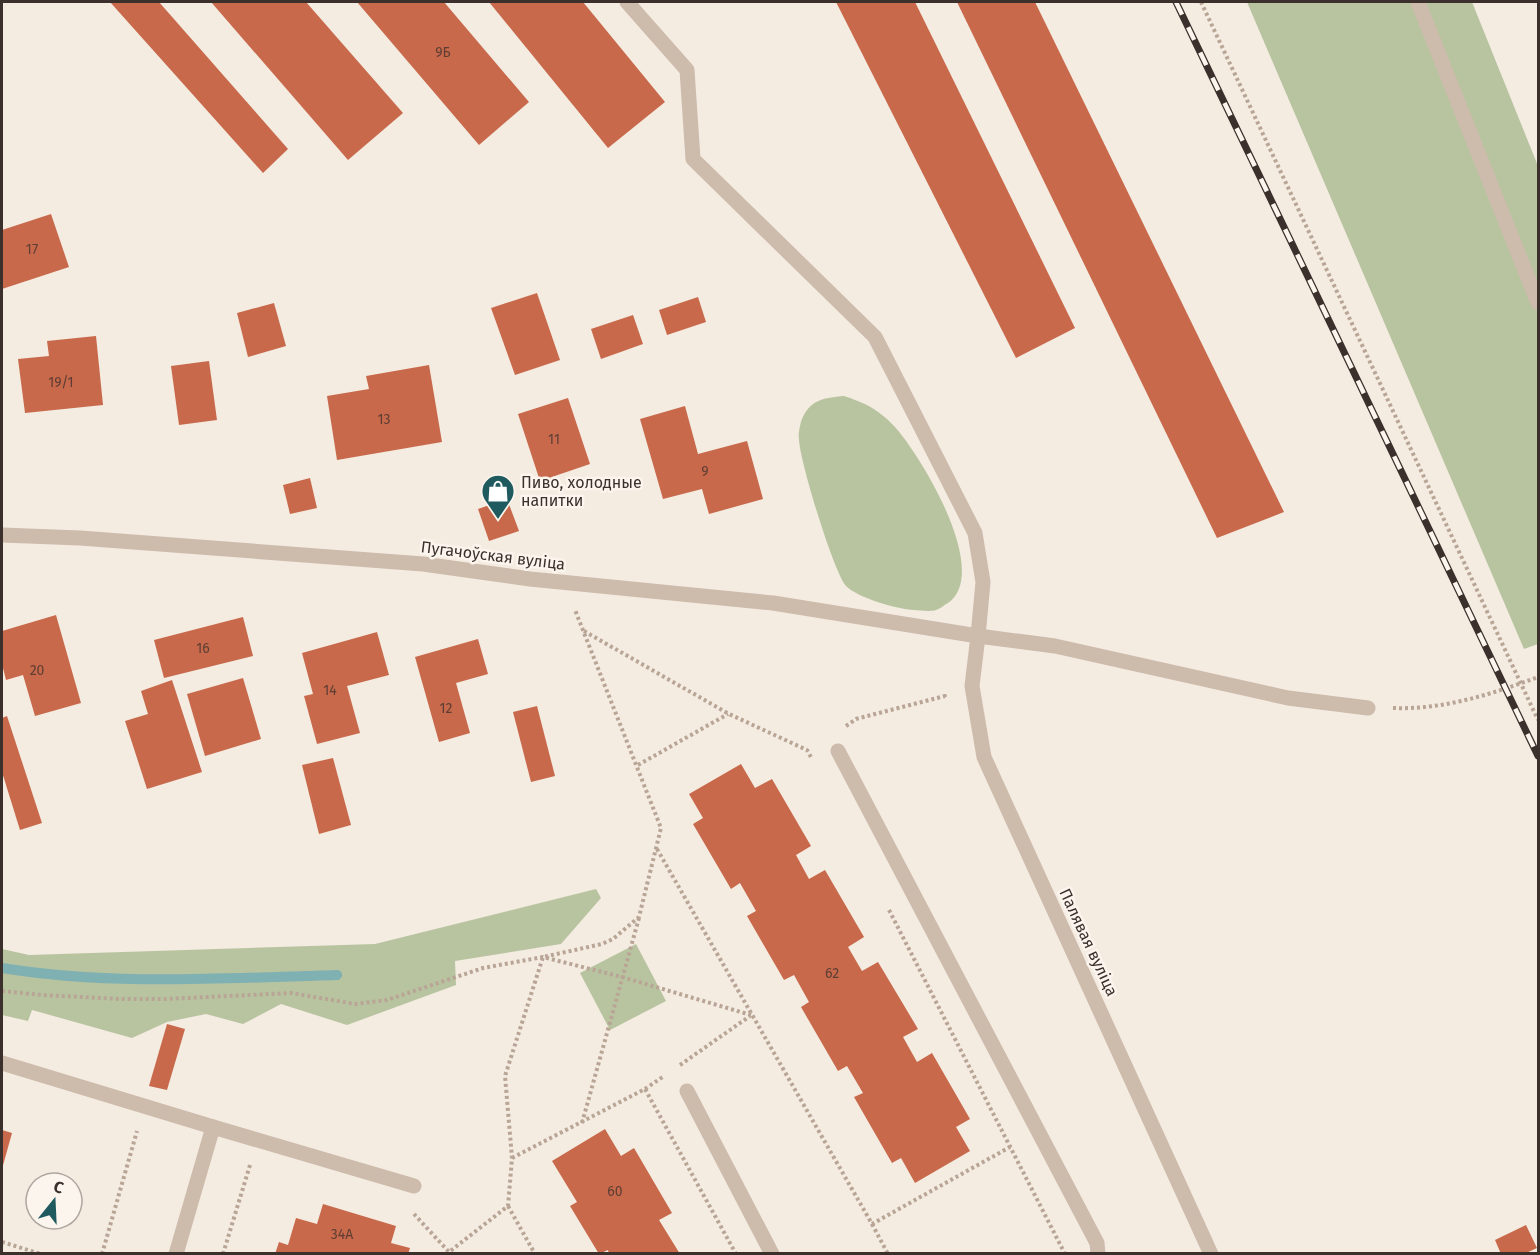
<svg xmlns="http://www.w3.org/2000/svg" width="1540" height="1255" font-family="'Fira Sans',sans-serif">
  <rect width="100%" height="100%" fill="#f4ebe1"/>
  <g fill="#b8c4a0">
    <path d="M1247 2H1472L1538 166V644L1524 649Z"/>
    <path d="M844 396C865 403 878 409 894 426 920 454 992 572 948 603 944 605 940 609 936 610 930 612 920 610 914 610 897 609 858 598 846 586 834 573 799 459 799 439 798 434 800 426 801 422 809 399 824 398 844 396Z"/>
    <path d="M596 889 601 898 561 944 455 961 456 985 347 1025 281 1004 243 1024 206 1014 167 1022 132 1038 32 1010 28 1021 2 1015V949L29 955 375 944Z"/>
    <path d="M636 944 666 1001 610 1030 580 973Z"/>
  </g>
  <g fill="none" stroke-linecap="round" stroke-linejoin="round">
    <path stroke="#7fb0b2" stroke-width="10" d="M2 968C112 986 225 978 337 975"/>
  </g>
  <g fill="#c8694b">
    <path d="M110 2H159L288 149 263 173Z"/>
    <path d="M211 2H306L403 113 348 160Z"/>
    <path d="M357 2H444L529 102 479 145Z"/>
    <path d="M489 2H583L665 102 608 148Z"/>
    <path d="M836 2H915L1075 328 1016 358Z"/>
    <path d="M957 2H1035L1284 512 1217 538Z"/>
    <path d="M51 214 69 267 2 289V230Z"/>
    <path d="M537 293 560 360 515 375 491 308Z"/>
    <path d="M698 297 706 322 667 335 659 310Z"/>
    <path d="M274 303 286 346 248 357 237 313Z"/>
    <path d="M633 315 643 344 601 359 591 329Z"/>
    <path d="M96 336 103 405 25 413 18 359 49 356 47 341Z"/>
    <path d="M209 361 217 420 179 425 171 366Z"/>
    <path d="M429 365 442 442 337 460 327 396 369 389 366 376Z"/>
    <path d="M568 398 590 464 540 481 518 414Z"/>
    <path d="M685 406 698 454 747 441 763 499 709 514 702 489 663 499 640 419Z"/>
    <path d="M310 478 317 508 290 514 283 485Z"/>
    <path d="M507 499 519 531 489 541 478 509Z"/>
    <path d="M56 615 81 703 35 716 23 675 6 680 2 664V631Z"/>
    <path d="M243 617 253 656 164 678 154 640Z"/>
    <path d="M377 632 389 675 347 686 360 733 317 744 304 696 313 694 302 653Z"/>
    <path d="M478 639 488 674 456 683 470 733 439 742 415 657Z"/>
    <path d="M243 678 261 739 205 756 187 694Z"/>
    <path d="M172 680 202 772 147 789 125 721 148 714 141 691Z"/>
    <path d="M537 706 555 776 531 782 513 712Z"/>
    <path d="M7 716 42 823 20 830 2 772V718Z"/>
    <path d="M333 758 351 825 319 834 302 765Z"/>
    <path d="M741 764 755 788 772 779 811 846 796 855 809 879 825 870 864 937 848 947 862 971 878 962 918 1029 903 1037 917 1062 932 1053 970 1119 956 1127 970 1151 915 1183 901 1158 892 1163 854 1097 863 1093 847 1066 838 1071 801 1007 809 1002 794 975 784 980 747 916 756 911 740 883 731 889 693 824 703 818 689 794Z"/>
    <path d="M167 1024 185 1029 167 1090 149 1086Z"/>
    <path d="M605 1129 621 1156 634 1148 672 1213 659 1220 680 1254H609L608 1250 599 1254 570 1206 577 1202 552 1161Z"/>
    <path d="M2 1130 12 1133 2 1169Z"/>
    <path d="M323 1204 396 1226 391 1243 410 1248 408 1254H275L279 1242 288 1245 296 1218 317 1224Z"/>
    <path d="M1526 1225 1537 1248 1524 1254H1501L1495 1240Z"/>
  </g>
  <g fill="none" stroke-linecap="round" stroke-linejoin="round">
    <g stroke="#b9a596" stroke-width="4" stroke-dasharray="3 3" stroke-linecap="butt">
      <path d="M1201 2 1538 720"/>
      <path d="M584 631 729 714 807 750 812 759"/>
      <path d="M1393 708C1443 710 1492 694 1538 677"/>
      <path d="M846 726 856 719 945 696V698"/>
      <path d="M638 765 728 714"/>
      <path d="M657 849 872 1224 1010 1147"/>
      <path d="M889 910 1065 1254"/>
      <path d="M2 991 42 995 121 999H165L292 993 355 1004 387 1000 483 968 543 957 622 977 751 1015"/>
      <path d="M680 1065 750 1016"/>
      <path d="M645 1089 664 1076"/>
      <path d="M582 1123 639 918"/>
      <path d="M512 1158 645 1089 736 1254"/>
      <path d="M508 1206 535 1254"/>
      <path d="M414 1214 449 1252 508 1206 512 1158 505 1076 543 957 602 944 613 939 639 917 661 828 575 610"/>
      <path d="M872 1224 888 1254"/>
      <path d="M2 1242 41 1254"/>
      <path d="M102 1254 137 1131"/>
      <path d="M223 1254 250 1165"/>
    </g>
    <g stroke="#cdbbac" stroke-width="15">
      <path d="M627 2 687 70 693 159 875 337 975 533 983 582 978 636 1055 646 1288 698 1368 708"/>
      <path d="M1418 2 1538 303"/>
      <path d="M838 751 1097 1243 1098 1254"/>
      <path d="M2 1063 213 1127"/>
      <path d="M687 1091 772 1254"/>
      <path d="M176 1254 213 1127 414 1186"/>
    </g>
    <path stroke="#cdbbac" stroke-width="15" d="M2 535 80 538 423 564 530 579 773 603 978 636 972 686 984 757 1211 1254"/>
    <defs>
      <path id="rail" d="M1176 2 1538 756"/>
    </defs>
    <use href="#rail" stroke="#3b302b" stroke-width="7"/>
    <use href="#rail" stroke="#fbf5ee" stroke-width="4.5" stroke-dasharray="14" stroke-linecap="butt"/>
  </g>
  <defs>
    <symbol id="shop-pin" viewBox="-11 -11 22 30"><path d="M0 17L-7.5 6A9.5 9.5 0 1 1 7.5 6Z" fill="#1f5a5e" stroke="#fbf5ee"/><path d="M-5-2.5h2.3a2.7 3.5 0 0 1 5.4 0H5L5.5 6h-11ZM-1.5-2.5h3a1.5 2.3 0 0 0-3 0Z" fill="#fff"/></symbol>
  </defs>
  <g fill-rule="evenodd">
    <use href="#shop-pin" x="479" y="472" width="38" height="52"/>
  </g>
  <g text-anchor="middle" stroke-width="5" stroke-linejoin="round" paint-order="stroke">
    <g font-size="14" fill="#5e3e33">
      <text x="443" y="57">9Б</text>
      <text x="32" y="254">17</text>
      <text x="61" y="387">19/1</text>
      <text x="384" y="424">13</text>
      <text x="554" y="444">11</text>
      <text x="705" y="476">9</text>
      <text x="203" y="653">16</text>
      <text x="37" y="675">20</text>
      <text x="330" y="695">14</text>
      <text x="446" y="713">12</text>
      <text x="832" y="978">62</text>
      <text x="615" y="1196">60</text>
      <text x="342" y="1239">34А</text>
    </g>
    <g font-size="16" fill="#3b302b" stroke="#fbf5ee" text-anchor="start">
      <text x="521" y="488">Пиво, холодные<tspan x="521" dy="18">напитки</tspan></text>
    </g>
    <g font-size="16" fill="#3b302b" stroke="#fbf5ee">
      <text transform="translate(493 555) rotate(7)" y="6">Пугачоўская вуліца</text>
      <text transform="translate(1089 942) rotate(65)" y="6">Палявая вуліца</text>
    </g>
  </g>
  <rect width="1540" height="1255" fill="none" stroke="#3b302b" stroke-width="6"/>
  <g transform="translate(54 1201) rotate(18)"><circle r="28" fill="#fbf5ee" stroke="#aea6a0" stroke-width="1.5"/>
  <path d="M0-4.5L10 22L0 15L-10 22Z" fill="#1f5a5e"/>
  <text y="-9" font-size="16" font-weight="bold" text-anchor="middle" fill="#3b302b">С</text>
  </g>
</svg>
